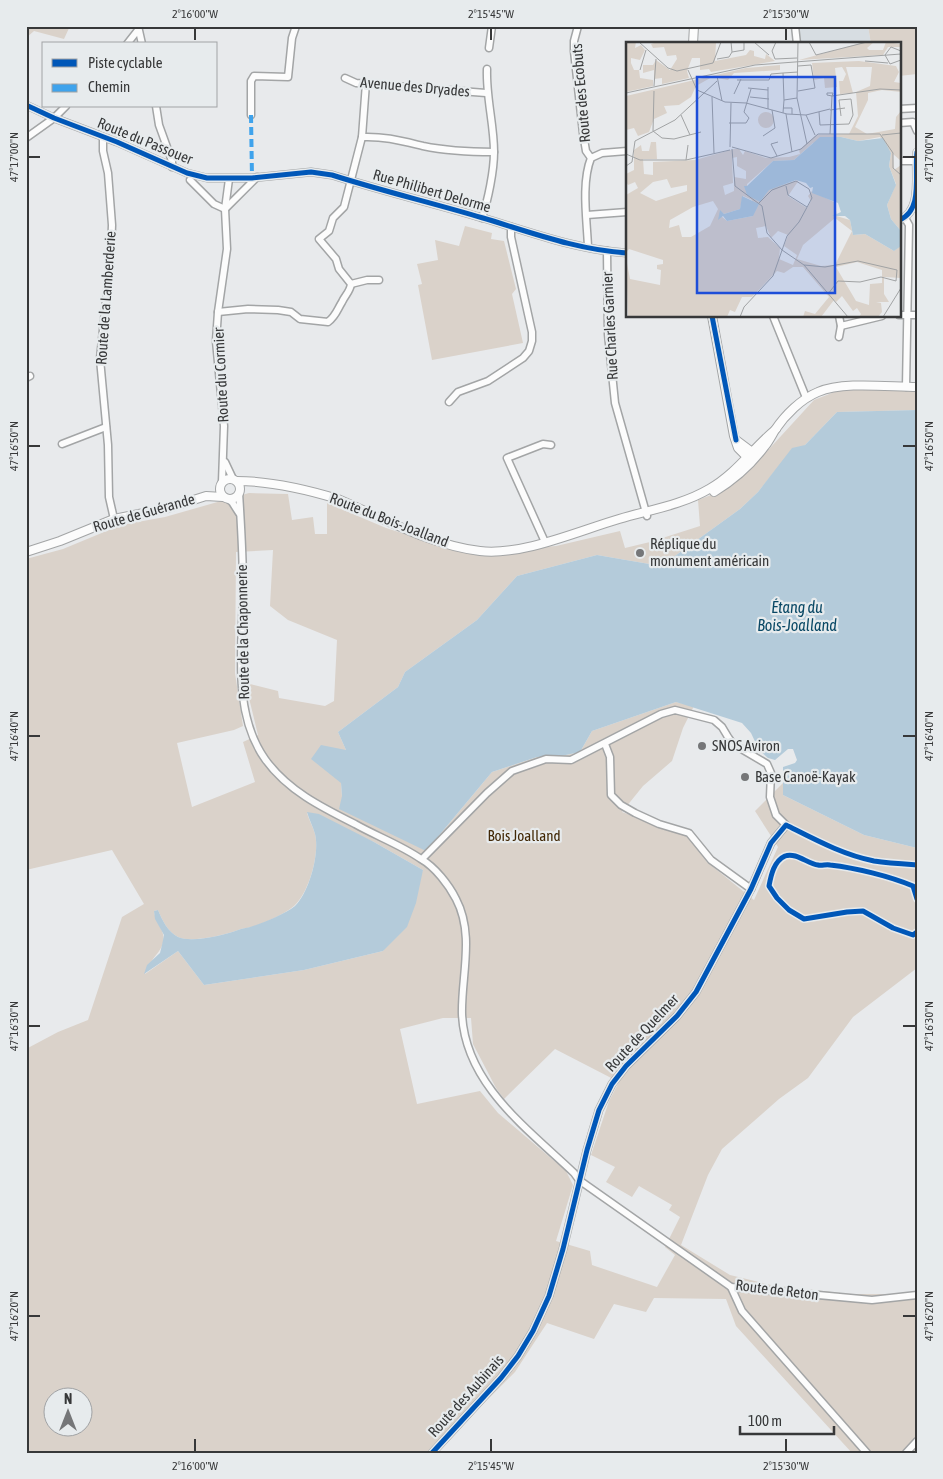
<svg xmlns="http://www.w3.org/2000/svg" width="943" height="1479" font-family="'Asap Condensed',sans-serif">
  <rect width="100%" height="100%" fill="#e8eaec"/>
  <path fill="#d7dde2" d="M797 26H868L871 44H800Z"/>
  <g fill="#dad2ca" fill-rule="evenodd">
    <path d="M26 26H70L64 39 34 31 26 38Z"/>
    <path d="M868 26H917V74L899 76V44H871Z"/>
    <path d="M465 226 492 233 491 239 504 241 516 289 512 294 523 343 432 360 418 285 422 284 417 264 438 260 435 240 459 246Z"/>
    <path d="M873 389 917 390V410L837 412 805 445 775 471 758 492 740 509 661 566 597 555 517 576 477 620 405 672 398 687 338 732 346 750 341 783 342 797 426 851 492 772 537 757 561 756 580 752 592 731 676 702 694 706 683 728 672 761 643 786 622 812 688 836 707 862 754 900 778 847 755 811 783 783V795L864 835 917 848V968L853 1017 808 1078 779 1099 722 1149 708 1175 681 1245 730 1275 771 1285 849 1294H906L917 1291V1453H852L736 1326 726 1299 654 1298 646 1312 614 1304 594 1339 547 1323 515 1372 482 1405 450 1440 442 1436 426 1453H26V1049L58 1032 88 1020 122 917 144 904 112 850 26 870V559L63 549 121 525 165 517 249 493 288 494 292 520 313 517 315 534H327V503L386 528 436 544 473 554 488 555 521 549 556 546 620 531 625 548 650 542 700 526 698 500 724 490 748 472 814 400 837 391ZM273 550 270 606 288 620 337 640 334 701 325 706 279 698 278 691 250 684 249 698 258 735 243 742 255 782 192 807 177 743 234 730 243 726 235 673 236 552ZM307 813 374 842 423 870 383 951 304 970 204 985 178 951 145 974C147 969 150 964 153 959 158 952 166 945 163 934 161 926 155 920 154 911L158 910C162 920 168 932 178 937 191 943 225 935 238 930 243 928 248 928 253 927 266 922 283 915 294 906 309 893 320 853 315 834 313 827 309 820 307 813ZM443 1018H471L473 1044 496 1088 504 1099 555 1049 619 1082 609 1101 591 1155 615 1167 606 1182 632 1197 639 1186 672 1205 669 1210 680 1217 665 1247 675 1255 657 1287 592 1265 590 1251 556 1241 573 1185 566 1171 498 1113 480 1091 417 1104 400 1029ZM52 1396H82V1426H52Z"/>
  </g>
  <g fill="#b4cbda">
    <path d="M917 410V848L864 835 783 795V767L795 763 797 760 793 749H788L775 760 768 758 759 750 751 733 742 723 676 702 592 731 580 752 561 756 537 757 492 772 426 851 339 809 342 796 341 783 311 759 321 745 346 750 338 732 398 687 405 672 477 620 517 576 597 555 661 566 740 509 758 492 792 448 805 445 837 412Z"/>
    <path d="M307 812 319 814 374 842 423 870 416 903 407 927 383 951 304 970 204 985 178 951 144 974 147 965 160 953 162 945 164 935 155 919 154 911 158 910C162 920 168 932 178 937 192 943 225 935 238 930 243 928 248 928 253 926 265 922 285 914 295 906 309 893 320 853 315 834 313 827 309 819 307 812Z"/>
  </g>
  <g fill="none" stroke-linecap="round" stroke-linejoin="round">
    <defs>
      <g id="minor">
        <path d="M138 26 142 44"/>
        <path d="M578 26 574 41V51L583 133 586 151 591 158"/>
        <path d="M795 26 797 44"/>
        <path d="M127 44 138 30"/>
        <path d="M489 48 492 26"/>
        <path d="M345 78 356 83 486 93"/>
        <path d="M26 105 54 118 117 142 187 173 207 178H252L311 172 332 175C382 191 433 203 483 218 530 232 577 250 627 253"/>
        <path d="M156 106 159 125 172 161V167"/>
        <path d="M899 109 917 108"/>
        <path d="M251 115V81L254 76 288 77 292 38 296 26"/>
        <path d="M899 123 913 122 917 131"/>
        <path d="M103 137V151L108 173 112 225 111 253 100 359 108 445 109 497 114 519"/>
        <path d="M362 137C384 136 402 141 423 146 447 151 470 152 494 152"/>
        <path d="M26 138 54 118 66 106"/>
        <path d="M899 161H916"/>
        <path d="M190 180 214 204 225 209 257 177"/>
        <path d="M587 215 627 212"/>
        <path d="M482 218C488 200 494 171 494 152 494 124 486 98 487 69"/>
        <path d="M905 218 909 225 906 387"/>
        <path d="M899 220C924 211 914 173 917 152"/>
        <path d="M588 247C587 221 581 183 591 158L602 153 627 151"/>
        <path d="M607 251 608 334 615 403 647 516"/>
        <path d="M351 284 367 280H379"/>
        <path d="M218 312 248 309 278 310 291 312 300 319 328 322C336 316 337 310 342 302 345 295 350 292 351 284L339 269 336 259 319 239 329 231 333 218 344 207 362 137 366 83"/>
        <path d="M899 315H917"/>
        <path d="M773 316 805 395 807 397"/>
        <path d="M839 316 841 326 882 316"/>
        <path d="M839 337 841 326"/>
        <path d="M26 378 30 376"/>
        <path d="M449 402 458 392 488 381 523 358 529 351 532 341V332L511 237V227"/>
        <path d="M62 444 106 427"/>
        <path d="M225 462 233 479"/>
        <path d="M222 482 224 426 216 341 218 312 227 249 225 209 229 179"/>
        <path d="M239 493C241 524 243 556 243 588 243 643 231 711 265 759 287 790 321 807 355 824 376 836 401 845 421 859 435 867 449 885 456 899 475 935 461 977 462 1014 465 1084 528 1129 574 1173L579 1180 731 1287 872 1300 917 1295"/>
        <path d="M228 499 232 502 239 513"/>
        <path d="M545 542 507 458 543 444 551 445"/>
        <path d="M605 744 610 757 611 795 621 805 635 813 659 824 689 833 711 860 751 889"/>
        <path d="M422 859 487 793 512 771 546 759 571 760 661 714 675 710 714 720 722 727 728 737 733 744 767 764 771 773 770 797 776 815 786 825 771 843 751 889 696 992 677 1016 626 1066 612 1084 599 1110 587 1150 563 1249 549 1296 533 1331 518 1356 501 1378 432 1453"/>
        <path d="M731 1287 742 1311 867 1453"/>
        <path d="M906 1453 917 1441"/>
      </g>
      <g id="tertiary">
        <path d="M693 44 694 26"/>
        <path d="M712 316 734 436 738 448 749 459"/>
        <path d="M736 440 752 452 753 455"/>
        <circle cx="230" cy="489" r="10"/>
        <path d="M237 481C271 481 305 489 338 499 383 518 430 545 480 551 522 556 578 531 619 519 649 510 682 505 709 489 736 474 753 448 776 429"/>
        <path d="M714 492C734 480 751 465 765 446 769 441 772 435 775 430 785 415 801 399 818 392 843 381 889 387 917 387"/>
        <path d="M26 552 60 541 114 519 168 508 206 496 223 497"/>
      </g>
    </defs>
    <use href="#minor" stroke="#a3a5a6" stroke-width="9"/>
    <use href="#tertiary" stroke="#a3a5a6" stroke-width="10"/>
    <use href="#minor" stroke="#fcfcfc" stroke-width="6"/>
    <use href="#tertiary" stroke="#fcfcfc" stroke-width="8"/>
    <path stroke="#3fa3ec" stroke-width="4" stroke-dasharray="8 4" stroke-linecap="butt" d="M251 115 252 178"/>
    <defs>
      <g id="cycleway">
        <path d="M26 105 54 118 117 142 187 173 207 178H252L311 172 332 175C382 191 433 203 483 218 530 232 577 250 627 253"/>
        <path d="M899 220C924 211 914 173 917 152"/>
        <path d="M712 316 736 440"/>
        <path d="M917 899 913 886C889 876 856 868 830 865 826 864 822 866 818 865 808 864 796 852 785 856 774 861 771 875 769 886L777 898 789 910 804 919 847 912 863 911 893 928 913 935 917 932"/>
        <path d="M432 1453 501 1378 518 1356 533 1331 549 1296 563 1249 587 1150 599 1110 612 1084 626 1066 677 1016 696 992 751 889 771 843 786 825C814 839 843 855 874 861 888 863 903 864 917 865"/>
      </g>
    </defs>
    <use href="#cycleway" stroke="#e7ebed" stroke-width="8"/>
    <use href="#cycleway" stroke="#0057b8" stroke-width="5"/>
  </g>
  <path fill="none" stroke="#373839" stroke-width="2" d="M195 28V40M491 28V40M786 28V40M28 157H40M903 157H916M28 446H40M903 446H916M28 736H40M903 736H916M28 1026H40M903 1026H916M28 1316H40M903 1316H916M195 1439V1452M491 1439V1452M786 1439V1452"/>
  <g fill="#757678" stroke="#e7ebed" stroke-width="2">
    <circle cx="640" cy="553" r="5"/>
    <circle cx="702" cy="746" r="5"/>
    <circle cx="745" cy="777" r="5"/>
  </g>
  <g text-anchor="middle" stroke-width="4.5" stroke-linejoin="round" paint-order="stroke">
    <g font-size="15" fill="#373839" stroke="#e7ebed">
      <text transform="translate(415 87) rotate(5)" y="5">Avenue des Dryades</text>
      <text transform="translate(581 93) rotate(-95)" y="5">Route des Ecobuts</text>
      <text transform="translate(145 141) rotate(22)" y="5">Route du Passouer</text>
      <text transform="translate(432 191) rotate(16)" y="5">Rue Philibert Delorme</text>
      <text transform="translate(106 298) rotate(-86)" y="5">Route de la Lamberderie</text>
      <text transform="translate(610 326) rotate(-93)" y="5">Rue Charles Garnier</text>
      <text transform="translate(221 375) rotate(-93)" y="5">Route du Cormier</text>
      <text transform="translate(144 513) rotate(-16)" y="5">Route de Guérande</text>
      <text transform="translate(389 520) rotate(21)" y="5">Route du Bois-Joalland</text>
      <text transform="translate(243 632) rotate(-91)" y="5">Route de la Chaponnerie</text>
      <text transform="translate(642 1033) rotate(-47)" y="5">Route de Quelmer</text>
      <text transform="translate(777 1290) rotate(7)" y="5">Route de Reton</text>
      <text transform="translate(466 1396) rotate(-48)" y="5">Route des Aubinais</text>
    </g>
    <g font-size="15" fill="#373839" stroke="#e7ebed" text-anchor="start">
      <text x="650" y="549">Réplique du<tspan x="650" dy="17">monument américain</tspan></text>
      <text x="712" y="751">SNOS Aviron</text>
      <text x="755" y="782">Base Canoë-Kayak</text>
    </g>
    <g font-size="15" fill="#422806" stroke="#e7ebed">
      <text x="524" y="841">Bois Joalland</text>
    </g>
    <g font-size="16" font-style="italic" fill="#094865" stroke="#e7ebed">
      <text x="797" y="613">Étang du<tspan x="797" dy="18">Bois-Joalland</tspan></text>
    </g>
  </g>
  <g transform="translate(626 42)">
    <rect width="275" height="275" fill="#e8eaec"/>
    <path d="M0 0H10L9 6 15 3 19 8 14 18 5 16V21L8 28H13L14 36 27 38V44L0 50ZM31 0H87L90 1 89 19 120 13 124 8 128 9V14L139 17 140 12 149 19 85 30 83 27 74 28V16H66L61 29 63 36 36 42V36L28 37V28L17 31V23H27L30 18 44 28 51 17 50 13 41 14 38 5 27 6 25 2ZM239 0H248L241 6 243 8H257L260 0 275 2V5H262L257 13 173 18ZM233 19 270 24 273 30 268 40 275 41V50L256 48 242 51V58L229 85 241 92 269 87 270 75 275 69V119L267 112 268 128 275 123V189L265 177 261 163 270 142 263 124 265 111 254 95 232 99 215 95 187 101 168 118 147 119 121 142V153L173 138 162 154 181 166 185 159 182 154 186 149 208 160 211 173H207L224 178 227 193 239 192 268 209 275 203V236L258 235V252L263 260H250L255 261 256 270 252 275H233L235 272 231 266 227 269 216 254 210 260 208 258 195 275H177L179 269 189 272 203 255 177 225H167L158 231 151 229 126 255H116L109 270 104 268 101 275H2L0 216 4 237 34 243 35 228 31 227V223L37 222V218L3 207 0 211V153L12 146 9 140 2 143 0 140V132L8 128V108L15 103 16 109H23L25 100H30L31 117H17L18 132 27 133V120L69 118 108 107H113L117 113 119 109 140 116 163 115 174 112 173 108 190 93 223 92 232 74 230 50 244 44 246 25H220L227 51 214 52 213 39H217L220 32 216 25 209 26 211 45 199 46 198 36 188 38 186 21ZM111 115V124L120 129V137L108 135V149L99 153 97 144 107 141 106 116ZM41 137 45 146 61 143V149L30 159 14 151 27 140ZM117 154 126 158 127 174 101 179 95 174 94 169 98 172 114 167ZM87 159 92 167 84 184 65 195H56L53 183 43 186 44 178 67 165ZM209 176 226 189 209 223 195 224 171 217 177 203ZM140 184 145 196 152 189 162 193 158 204 171 213 167 223 153 217 154 206 142 195 132 196 130 186ZM231 220 256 228V241L244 242 243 263 230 259 210 225ZM154 23V28L108 31 102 38 86 35 70 44 65 55 53 63 38 64 41 71 28 77 23 90 12 94 8 86 0 88V54L120 26ZM132 78a8 8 0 1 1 16 0a8 8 0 1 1-16 0Z" fill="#dad2ca" fill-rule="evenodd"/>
    <path d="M194 95H215L232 99 257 96 265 111 263 124 270 143 261 163 265 177 275 189V204L268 209 239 192 227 193 224 178 219 174H206L215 170 212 161 186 151 187 145 184 146 180 141 170 138 143 148 134 160 121 153 118 144H121L147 119 168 118ZM116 154 133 162 127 174 101 179 97 174 92 178 94 168 98 172 114 167Z" fill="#b4cbda"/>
    <path fill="none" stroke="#a1a3a4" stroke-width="1" d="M13 0 42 26 51 29 87 21 95 0M105 0 106 10 118 8V0M128 0 143 13M150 0 146 9 149 17 171 16M172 0 171 56 181 102M183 0 190 13 241 0M275 9 265 5 259 13 264 22 275 18M91 17 103 15 106 10M239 19 262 21M172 24 185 23 189 46 172 49M14 28 20 8M62 28 71 48 99 60 120 61 161 72 180 73 204 67M91 34 96 59M111 38H143L145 32 157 31M28 44 30 17M122 46 142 48M28 49 27 89 36 96 48 97 75 90M0 51 129 23 275 12M201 51H207L206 54 201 53ZM108 52 115 37M206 54 254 47 275 48M86 55 88 111M124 55 143 57M158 58 157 31 172 30M157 66H166V72M142 67V45M204 68 219 66M193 70 194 83 223 82 227 73 225 57 213 58 215 74M157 71 158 58 171 56M160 72 166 110M55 73 64 93M180 73 189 93M103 81H120L123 76 118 70 125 47M204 92 206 54M256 93 275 91M137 94 149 86 146 68M104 105 105 61M106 105 145 116 175 107 192 92H254L267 111V126L275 133M106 107 109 144 136 164 141 191 156 208 178 223 199 225 232 219 271 228 270 239M0 112 14 118H60L104 108M151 114 145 102 152 100M60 118 62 103M0 124 6 120 9 99 49 78 91 39M160 144 162 153 181 165M178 223 222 275M202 252 212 239 234 240 255 235 270 239M114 275 118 265 147 234 161 194 173 180 186 156 183 147 170 139 146 148 133 161M257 275 275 246"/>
    <path fill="#1d4ed8" fill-opacity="0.15" stroke="#1d4ed8" stroke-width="2.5" d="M71 35H209V251H71Z"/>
    <rect width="275" height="275" fill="none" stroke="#373839" stroke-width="2.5"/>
  </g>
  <rect width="943" height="1479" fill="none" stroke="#e7ebed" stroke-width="55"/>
  <rect x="42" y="42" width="175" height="65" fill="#e7ebed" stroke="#a1a3a5"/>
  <rect x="52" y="59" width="25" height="8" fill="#0057b8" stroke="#a1a3a5"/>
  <text x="88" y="68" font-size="15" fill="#373839">Piste cyclable</text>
  <rect x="52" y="84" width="25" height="8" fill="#3fa3ec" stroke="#a1a3a5"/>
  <text x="88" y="92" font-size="15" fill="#373839">Chemin</text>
  <g transform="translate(68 1412)"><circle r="24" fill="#e7ebed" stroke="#a1a3a5"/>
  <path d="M0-4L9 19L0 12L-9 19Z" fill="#757678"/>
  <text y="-8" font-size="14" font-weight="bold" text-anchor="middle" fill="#373839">N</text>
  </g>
  <path d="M740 1426v8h94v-8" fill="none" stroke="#373839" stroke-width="2.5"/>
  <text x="748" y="1426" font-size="15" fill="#373839" stroke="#e7ebed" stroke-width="4" paint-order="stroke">100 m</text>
  <rect x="28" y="28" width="888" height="1424" fill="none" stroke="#373839" stroke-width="2"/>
  <g font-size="12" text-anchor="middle" fill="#373839">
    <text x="195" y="18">2°16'00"W</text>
    <text x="491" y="18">2°15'45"W</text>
    <text x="786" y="18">2°15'30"W</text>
    <text transform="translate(14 157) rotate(-90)" y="4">47°17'00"N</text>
    <text transform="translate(929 157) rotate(-90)" y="4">47°17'00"N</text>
    <text transform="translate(14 446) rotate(-90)" y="4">47°16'50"N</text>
    <text transform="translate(929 446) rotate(-90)" y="4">47°16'50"N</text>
    <text transform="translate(14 736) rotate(-90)" y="4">47°16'40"N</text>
    <text transform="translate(929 736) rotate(-90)" y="4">47°16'40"N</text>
    <text transform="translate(14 1026) rotate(-90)" y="4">47°16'30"N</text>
    <text transform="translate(929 1026) rotate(-90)" y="4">47°16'30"N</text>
    <text transform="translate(14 1316) rotate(-90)" y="4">47°16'20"N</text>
    <text transform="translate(929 1316) rotate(-90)" y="4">47°16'20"N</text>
    <text x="195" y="1470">2°16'00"W</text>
    <text x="491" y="1470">2°15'45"W</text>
    <text x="786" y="1470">2°15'30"W</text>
  </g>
</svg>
